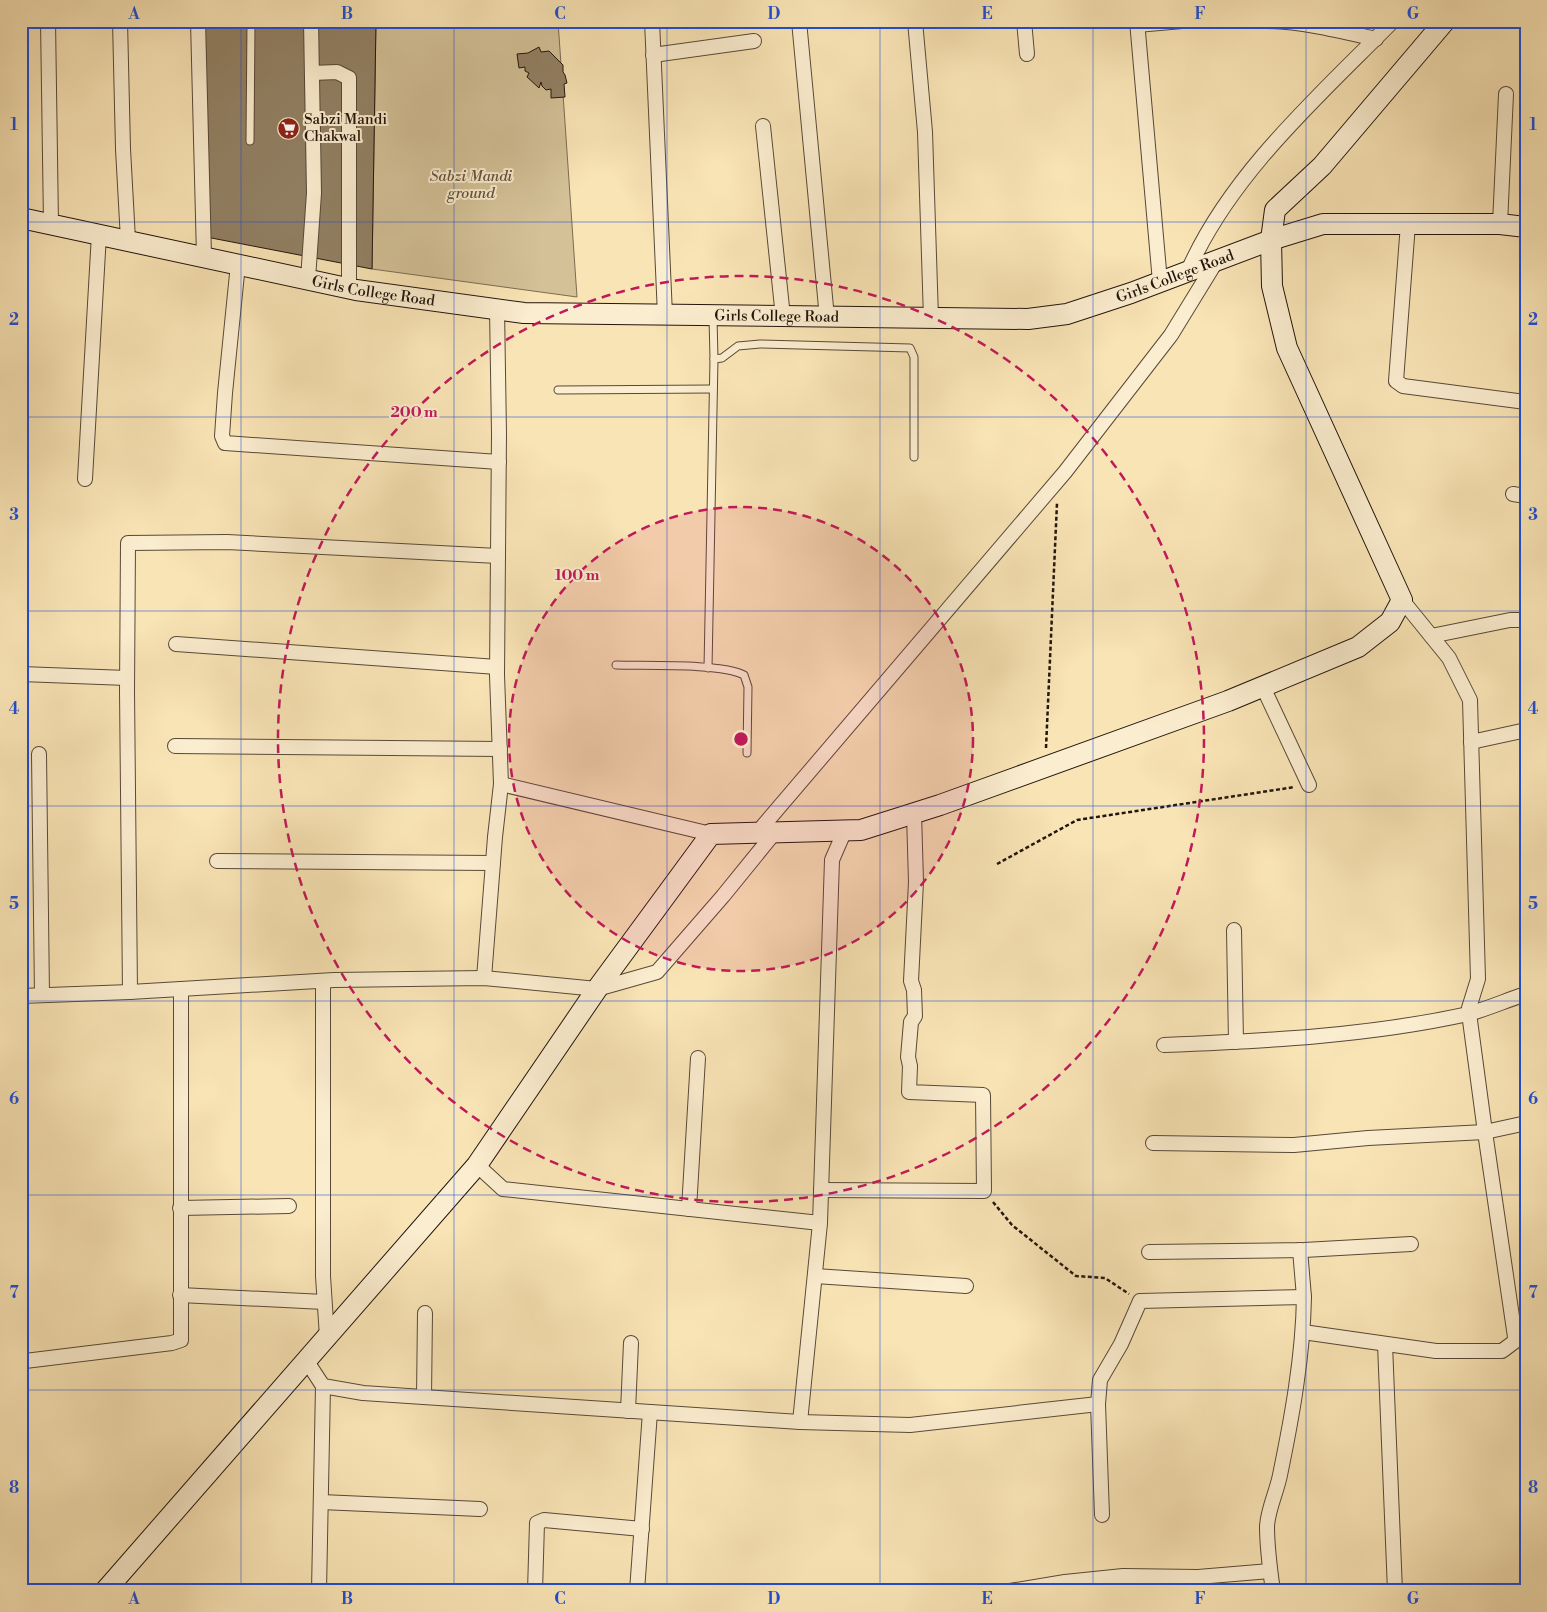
<svg xmlns="http://www.w3.org/2000/svg" width="1547" height="1612" font-family="'Libre Bodoni',serif">
  <rect width="100%" height="100%" fill="#f9e4b5"/>
  <filter id="stains"><feTurbulence type="fractalNoise" baseFrequency=".004" numOctaves="4"/><feColorMatrix values="0 0 0 0 .2 0 0 0 0 .09 0 0 0 0 .02 0 0 0 .5 -.17"/></filter>
  <radialGradient id="worn" r=".72"><stop offset=".6" stop-color="#630" stop-opacity="0"/><stop offset="1" stop-color="#630" stop-opacity=".3"/></radialGradient>
  <path fill="#d4c198" stroke="#7b6b52" d="M376 21H558L577 297 372 269Z"/>
  <g fill="#928164" stroke="#22150d">
    <path d="M202 21H376L372 269 201 236Z"/>
    <path d="M539 47 541 52 549 51 563 65V72L565 75 567 83 564 84 565 97 551 98V89L546 90 542 86 541 82 539 88 527 77 529 73 525 71V67L519 68 517 54 528 53Z"/>
  </g>
  <g fill="none" stroke-linecap="round" stroke-linejoin="round">
    <defs>
      <g id="lane">
        <path d="M250 141 251 21"/>
        <path d="M714 359 722 358 738 346 760 344 910 348 914 357V457"/>
        <path d="M558 390 713 389"/>
        <path d="M616 665C644 666 722 663 744 675L748 687 747 753"/>
        <path d="M708 668 714 359 713 317"/>
      </g>
      <g id="street">
        <path d="M48 21 51 224"/>
        <path d="M120 21 123 149 128 240"/>
        <path d="M198 21 204 256"/>
        <path d="M652 21 665 315"/>
        <path d="M799 21 827 318"/>
        <path d="M915 21 925 132 931 318"/>
        <path d="M1024 21 1027 54"/>
        <path d="M1137 21 1160 282"/>
        <path d="M1268 21C1305 22 1340 31 1376 39"/>
        <path d="M1137 25 1182 21"/>
        <path d="M653 55 754 41"/>
        <path d="M312 73 337 72 349 78V288"/>
        <path d="M763 126 783 317"/>
        <path d="M1408 224 1396 381 1403 386 1526 402"/>
        <path d="M1500 224 1506 94"/>
        <path d="M238 264 225 393 222 436 225 443 499 462"/>
        <path d="M1188 271C1230 174 1320 95 1393 21"/>
        <path d="M308 279 314 193 311 21"/>
        <path d="M85 479 99 234"/>
        <path d="M1513 494 1526 496"/>
        <path d="M1431 636 1510 620H1526"/>
        <path d="M176 644 497 667"/>
        <path d="M21 674 127 678"/>
        <path d="M1263 687 1309 785"/>
        <path d="M1471 742 1526 730"/>
        <path d="M175 746 500 749"/>
        <path d="M39 754 42 995"/>
        <path d="M501 784 711 834"/>
        <path d="M757 833 1065 472 1171 335 1217 260"/>
        <path d="M217 861 493 863"/>
        <path d="M1234 930 1236 1042"/>
        <path d="M484 978 495 837 501 784 497 675 499 434 497 309"/>
        <path d="M323 981V1276L327 1337"/>
        <path d="M130 992 127 691 128 543 227 542 498 556"/>
        <path d="M21 996 130 992 334 980 484 978 597 989 657 972 723 896 775 832"/>
        <path d="M1164 1045C1266 1041 1368 1036 1468 1014 1487 1009 1507 1000 1526 994"/>
        <path d="M1153 1143 1294 1145 1368 1138 1485 1132 1526 1123"/>
        <path d="M477 1165 503 1189 820 1223 832 860 845 830"/>
        <path d="M821 1190 984 1191 983 1095 909 1092 910 1066 908 1057 911 1022 915 1016 914 990 911 981 916 882 914 813"/>
        <path d="M180 1208 289 1206"/>
        <path d="M689 1209 698 1058"/>
        <path d="M1300 1250 1304 1297"/>
        <path d="M1149 1252 1304 1250 1411 1244"/>
        <path d="M815 1276 966 1286"/>
        <path d="M180 1295 324 1302"/>
        <path d="M1303 1332 1436 1351H1502L1514 1342 1515 1337 1485 1132 1469 1013V1008L1478 979 1470 700 1449 658 1402 600"/>
        <path d="M1385 1344 1395 1591"/>
        <path d="M21 1359 25 1361 172 1343 181 1340V989"/>
        <path d="M306 1360 323 1386 363 1393 800 1422 910 1425 1098 1404 1100 1380 1121 1344 1140 1301 1304 1297C1303 1356 1292 1417 1280 1475 1277 1491 1268 1509 1267 1526 1267 1548 1270 1570 1273 1591"/>
        <path d="M424 1397 425 1313"/>
        <path d="M1098 1404 1102 1515"/>
        <path d="M628 1411 631 1343"/>
        <path d="M800 1422 820 1223"/>
        <path d="M321 1502 480 1509"/>
        <path d="M319 1591 323 1386"/>
        <path d="M535 1591 537 1523 544 1520 642 1529"/>
        <path d="M637 1591 650 1412"/>
        <path d="M1010 1591 1065 1582 1123 1576 1198 1577 1270 1571"/>
      </g>
      <g id="secondary">
        <path id="s1" d="M21 218 356 290 524 313 1028 319 1067 314 1131 293 1271 240 1323 224H1500L1526 227"/>
        <path d="M105 1591 477 1165 597 989 711 834 861 830 940 805 1228 701 1358 647 1390 622 1402 600 1287 348 1272 286 1271 240 1275 210 1322 166 1445 21"/>
      </g>
    </defs>
    <use href="#lane" stroke="#584937" stroke-width="9"/>
    <use href="#street" stroke="#584937" stroke-width="16"/>
    <use href="#secondary" stroke="#22150d" stroke-width="22"/>
    <g stroke="#22150d" stroke-width="2.5" stroke-dasharray="4 2.5" stroke-linecap="butt">
      <path d="M1046 748 1057 503"/>
      <path d="M997 864 1077 820 1295 787"/>
      <path d="M993 1202 1012 1225 1076 1276 1105 1278 1129 1294"/>
    </g>
    <use href="#lane" stroke="#fbedcf" stroke-width="7"/>
    <use href="#street" stroke="#fbedcf" stroke-width="14"/>
    <use href="#secondary" stroke="#fbedcf" stroke-width="20"/>
  </g>
  <path fill="none" stroke="#1d4ed8" stroke-width="1" stroke-opacity="0.55" d="M241 21V1591M454 21V1591M667 21V1591M880 21V1591M1093 21V1591M1306 21V1591M21 222H1526M21 417H1526M21 611H1526M21 806H1526M21 1001H1526M21 1195H1526M21 1390H1526"/>
  <circle cx="741" cy="739" r="232" fill="#c2185b" fill-opacity=".12"/>
  <g fill="none" stroke="#c2185b" stroke-width="2.5" stroke-dasharray="9 6">
    <circle cx="741" cy="739" r="232"/>
    <circle cx="741" cy="739" r="463"/>
  </g>
  <defs>
    <symbol id="supermarket-disc" viewBox="-11 -11 22 22"><circle r="9.5" fill="#8f2418" stroke="#fbedcf"/><path d="M-6-5.5h2.5l.6 2H6L4.5 2H-2.5L-4.4-4H-6ZM-1.5 3.2a1.3 1.3 0 1 0 .1 0ZM3 3.2a1.3 1.3 0 1 0 .1 0Z" fill="#fff"/></symbol>
  </defs>
  <g fill-rule="evenodd">
    <use href="#supermarket-disc" x="276" y="116" width="25" height="25"/>
  </g>
  <g text-anchor="middle" stroke-width="4" stroke-linejoin="round" paint-order="stroke">
    <g font-size="15" fill="#22150d" stroke="#fbedcf" text-anchor="start">
      <text x="304" y="124">Sabzi Mandi<tspan x="304" dy="17">Chakwal</tspan></text>
    </g>
    <g font-size="15" font-style="italic" fill="#60513e" stroke="#fbedcf">
      <text x="471" y="181">Sabzi Mandi<tspan x="471" dy="17">ground</tspan></text>
    </g>
    <g font-size="15" fill="#22150d" stroke="#fbedcf">
      <text dy="5" stroke="none"><textPath href="#s1" startOffset="1170">Girls College Road</textPath></text>
      <text dy="5" stroke="none"><textPath href="#s1" startOffset="360">Girls College Road</textPath></text>
      <text dy="5" stroke="none"><textPath href="#s1" startOffset="765">Girls College Road</textPath></text>
    </g>
  </g>
  <circle cx="741" cy="739" r="8" fill="#c2185b" stroke="#fbedcf" stroke-width="2.5"/>
  <g font-size="15" text-anchor="middle" font-weight="bold" fill="#c2185b" stroke="#fbedcf" stroke-width="4" stroke-linejoin="round" paint-order="stroke">
    <text x="414" y="417">200 m</text>
    <text x="577" y="580">100 m</text>
  </g>
  <rect width="1547" height="1612" fill="none" stroke="#f9e4b5" stroke-width="55"/>
  <rect x="28" y="28" width="1492" height="1556" fill="none" stroke="#1d4ed8" stroke-width="2"/>
  <g font-size="16" text-anchor="middle" font-weight="bold" fill="#1d4ed8">
    <text x="134" y="19">A</text>
    <text x="347" y="19">B</text>
    <text x="560" y="19">C</text>
    <text x="774" y="19">D</text>
    <text x="987" y="19">E</text>
    <text x="1200" y="19">F</text>
    <text x="1413" y="19">G</text>
    <text x="14" y="130">1</text>
    <text x="1533" y="130">1</text>
    <text x="14" y="325">2</text>
    <text x="1533" y="325">2</text>
    <text x="14" y="520">3</text>
    <text x="1533" y="520">3</text>
    <text x="14" y="714">4</text>
    <text x="1533" y="714">4</text>
    <text x="14" y="909">5</text>
    <text x="1533" y="909">5</text>
    <text x="14" y="1104">6</text>
    <text x="1533" y="1104">6</text>
    <text x="14" y="1298">7</text>
    <text x="1533" y="1298">7</text>
    <text x="14" y="1493">8</text>
    <text x="1533" y="1493">8</text>
    <text x="134" y="1604">A</text>
    <text x="347" y="1604">B</text>
    <text x="560" y="1604">C</text>
    <text x="774" y="1604">D</text>
    <text x="987" y="1604">E</text>
    <text x="1200" y="1604">F</text>
    <text x="1413" y="1604">G</text>
  </g>
  <rect width="100%" height="100%" filter="url(#stains)"/>
  <rect width="100%" height="100%" fill="url(#worn)"/>
</svg>
